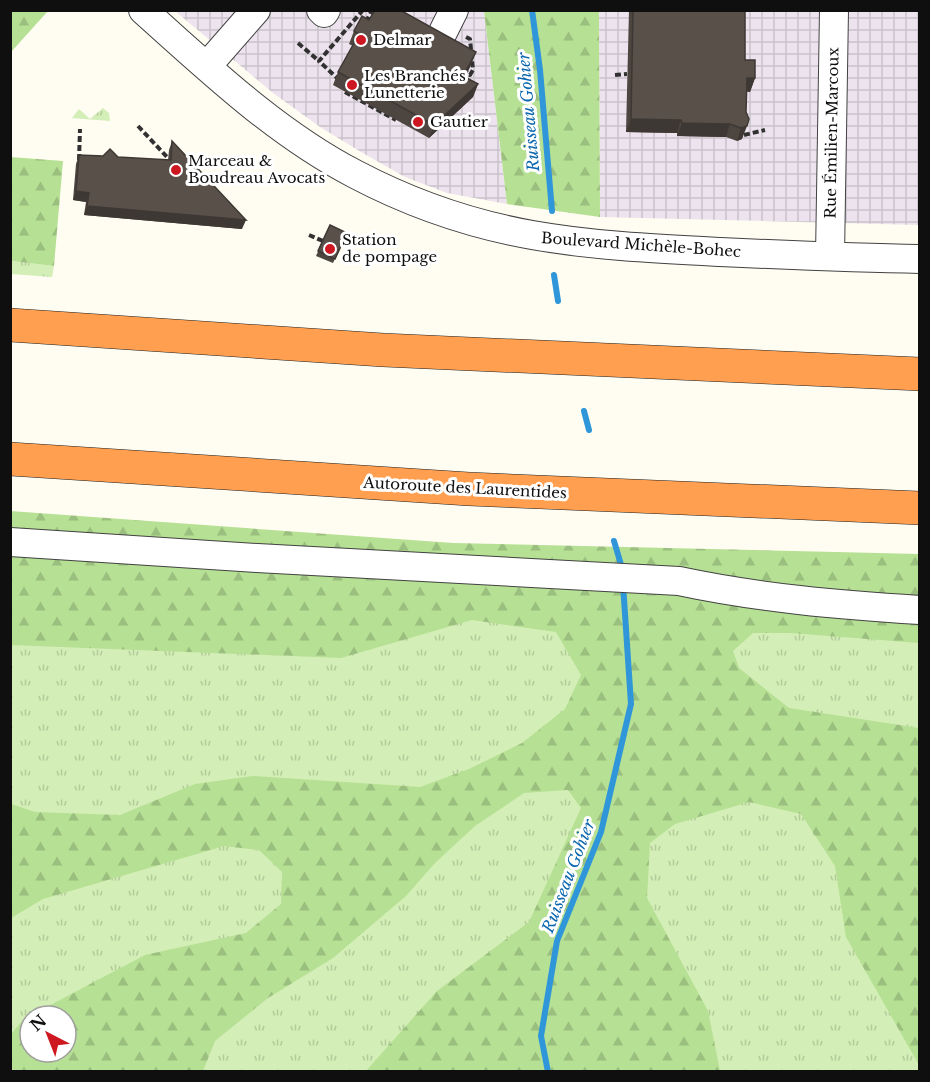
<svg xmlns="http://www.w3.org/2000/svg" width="930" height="1082" font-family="'Libre Baskerville',serif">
  <defs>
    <pattern id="industrial-grid" width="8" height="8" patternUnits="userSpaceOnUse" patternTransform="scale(1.5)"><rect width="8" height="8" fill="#ede3ee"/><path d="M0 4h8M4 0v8" fill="none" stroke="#cac2cb"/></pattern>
    <pattern id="grass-tufts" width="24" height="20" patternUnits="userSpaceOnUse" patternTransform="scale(1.5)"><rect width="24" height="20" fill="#d3eeb6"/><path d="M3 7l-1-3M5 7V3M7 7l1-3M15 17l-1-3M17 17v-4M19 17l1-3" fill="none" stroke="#b4cb9b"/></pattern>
    <pattern id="forest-firs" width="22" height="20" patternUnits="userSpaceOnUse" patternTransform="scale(1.5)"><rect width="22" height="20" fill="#b6e093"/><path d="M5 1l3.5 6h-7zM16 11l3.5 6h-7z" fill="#9bbf7e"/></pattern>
  </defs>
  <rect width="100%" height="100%" fill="#fffcf1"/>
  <g fill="url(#industrial-grid)">
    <path d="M175 11H484L507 204 447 193 405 177 361 152 320 127 273 93Z"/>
    <path d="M599 11H919V225L600 217Z"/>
  </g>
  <g fill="url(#grass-tufts)" fill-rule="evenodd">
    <path d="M103 108 109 113 110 121 72 118 79 109 90 119Z"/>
    <path d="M10 261 54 266 52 277 11 274Z"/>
    <path d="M10 537 919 608V1071H11ZM30 1016H66V1052H30Z"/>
  </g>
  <g fill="url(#forest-firs)" fill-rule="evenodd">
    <path d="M11 10 48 11 11 52 10 11Z"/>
    <path d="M484 11H599L600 217 507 204Z"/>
    <path d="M10 157 63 161 54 266 11 261Z"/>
    <path d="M10 511 453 543 919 554V643L790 633H753L733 651 739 668 789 708 919 728V1065L846 937 835 866 801 814 749 802 675 824 650 843 647 898 708 1011 720 1071H366L437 991 529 922 581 808 568 790 524 793 475 826 435 863 406 896 333 958 268 998 215 1041 203 1071H11V1034L24 1019 145 955 246 933 281 904 282 872 259 850 224 846 43 899 11 918V804L35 812 120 815 195 784 253 776 420 787 469 769 522 743 565 709 581 675 556 632 472 620 341 658 11 645ZM30 1016H66V1052H30Z"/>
  </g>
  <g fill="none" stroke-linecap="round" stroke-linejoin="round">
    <g stroke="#2f96da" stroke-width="6">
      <path d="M532 10 540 70 552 211"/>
      <path d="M554 275 558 301"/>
      <path d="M584 411 589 430"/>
      <path d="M614 541 622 568"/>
      <path d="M548 1072 541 1036 557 941 601 832 631 704 623 584"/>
    </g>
    <defs>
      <g id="minor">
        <path d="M143 10C209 69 276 133 355 174 480 240 582 245 720 252 786 255 853 258 920 259"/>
        <path d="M321 10 324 13 326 10"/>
        <path d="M436 46 454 10"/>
        <path d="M207 66 256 10"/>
        <path d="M830 256 834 10"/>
        <path d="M10 542 257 558 679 581C759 598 839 605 920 610"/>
      </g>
      <g id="highway">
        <path d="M10 325 383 350 920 374"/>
        <path d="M10 459 469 489 920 508"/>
      </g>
    </defs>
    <use href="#minor" stroke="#424242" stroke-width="30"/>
    <use href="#highway" stroke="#202020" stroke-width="34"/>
    <g stroke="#313131" stroke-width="4" stroke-dasharray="6 3" stroke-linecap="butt">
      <path d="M366 22 372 10"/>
      <path d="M466 37 470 39 473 70 470 75 467 72"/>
      <path d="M298 43 319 61"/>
      <path d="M339 75 337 78 319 61 363 10"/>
      <path d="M615 75 627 74"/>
      <path d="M345 92 396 120"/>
      <path d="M138 126 168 158"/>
      <path d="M744 135 765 130"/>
      <path d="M79 160 80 129"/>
      <path d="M309 235 323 241"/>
    </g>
    <use href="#minor" stroke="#fff" stroke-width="28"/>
    <use href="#highway" stroke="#ff9f4f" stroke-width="33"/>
  </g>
  <g fill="#4d4540">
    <path d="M629 10H745V60L755 78 750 92 747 91 742 139 737 141 726 137 677 136V133L626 132Z"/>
    <path d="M369 20 471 65 465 77 478 84 473 97 429 138 333 85 338 72 353 46 349 44 354 31Z"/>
    <path d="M172 141 242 229 84 215 86 202 73 200 76 164 79 155 118 157 168 160 169 150Z"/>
    <path d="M330 225 345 237 333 263 316 256Z"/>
  </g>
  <g fill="#3e3834">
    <path d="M476 52 471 65 458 89 463 76Z"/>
    <path d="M747 78H755L750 92 742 91Z"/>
    <path d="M478 84 473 97 429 138 434 125Z"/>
    <path d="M631 119 681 120 677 133 626 132Z"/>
    <path d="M682 123 730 124 726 137 677 136Z"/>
    <path d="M747 126 742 139 737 141 741 128Z"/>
    <path d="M76 191 89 193 86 202 73 200Z"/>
    <path d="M87 206 246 220 242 229 84 215Z"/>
  </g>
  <g fill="#59504a" stroke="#3e3834" stroke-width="1.5">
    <path d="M375 10H400L476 52 463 76 478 84 434 125 338 72 359 34 354 31 362 16 369 20Z"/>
    <path d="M633 10H745V60H755V78H747L746 112 749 119 747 126 741 128 730 124 682 123 681 120 631 119Z"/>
    <path d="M172 141 246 220 87 206 89 193 76 191 79 155 103 156 110 149 118 157 171 160Z"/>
    <path d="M330 225 347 233 335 259 318 251Z"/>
  </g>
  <g fill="#cd1821" stroke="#fff" stroke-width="2">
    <circle cx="361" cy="40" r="6"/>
    <circle cx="352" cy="85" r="6"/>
    <circle cx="418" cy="122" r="6"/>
    <circle cx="176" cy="170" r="6"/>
    <circle cx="330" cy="249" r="6"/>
  </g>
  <g text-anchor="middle" stroke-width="6" stroke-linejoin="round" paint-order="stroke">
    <g font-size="15" fill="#0f0f0f" stroke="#fff" text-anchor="start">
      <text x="373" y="45">Delmar</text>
      <text x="364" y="81">Les Branchés<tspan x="364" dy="17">Lunetterie</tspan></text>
      <text x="430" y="127">Gautier</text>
      <text x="188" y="166">Marceau &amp;<tspan x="188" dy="17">Boudreau Avocats</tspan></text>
      <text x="342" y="245">Station<tspan x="342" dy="17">de pompage</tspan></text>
    </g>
    <g font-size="15" fill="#0f0f0f" stroke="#fff">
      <text transform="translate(832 133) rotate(-89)" y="5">Rue Émilien-Marcoux</text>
      <text transform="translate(641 245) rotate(4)" y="5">Boulevard Michèle-Bohec</text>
      <text transform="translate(465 488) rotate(3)" y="5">Autoroute des Laurentides</text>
    </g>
    <g font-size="16" font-style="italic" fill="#0b67ae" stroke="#fff">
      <text transform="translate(528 112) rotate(-95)" y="6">Ruisseau Gohier</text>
      <text transform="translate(568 876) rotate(-69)" y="6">Ruisseau Gohier</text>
    </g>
  </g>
  <rect width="930" height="1082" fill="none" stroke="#0f0f0f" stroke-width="24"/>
  <g transform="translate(48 1034) rotate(318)"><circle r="28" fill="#ffffff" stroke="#9f9f9f" stroke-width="1.5"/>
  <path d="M0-4.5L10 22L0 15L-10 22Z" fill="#cd1821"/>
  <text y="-9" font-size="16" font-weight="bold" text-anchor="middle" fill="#0f0f0f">N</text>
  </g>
</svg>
